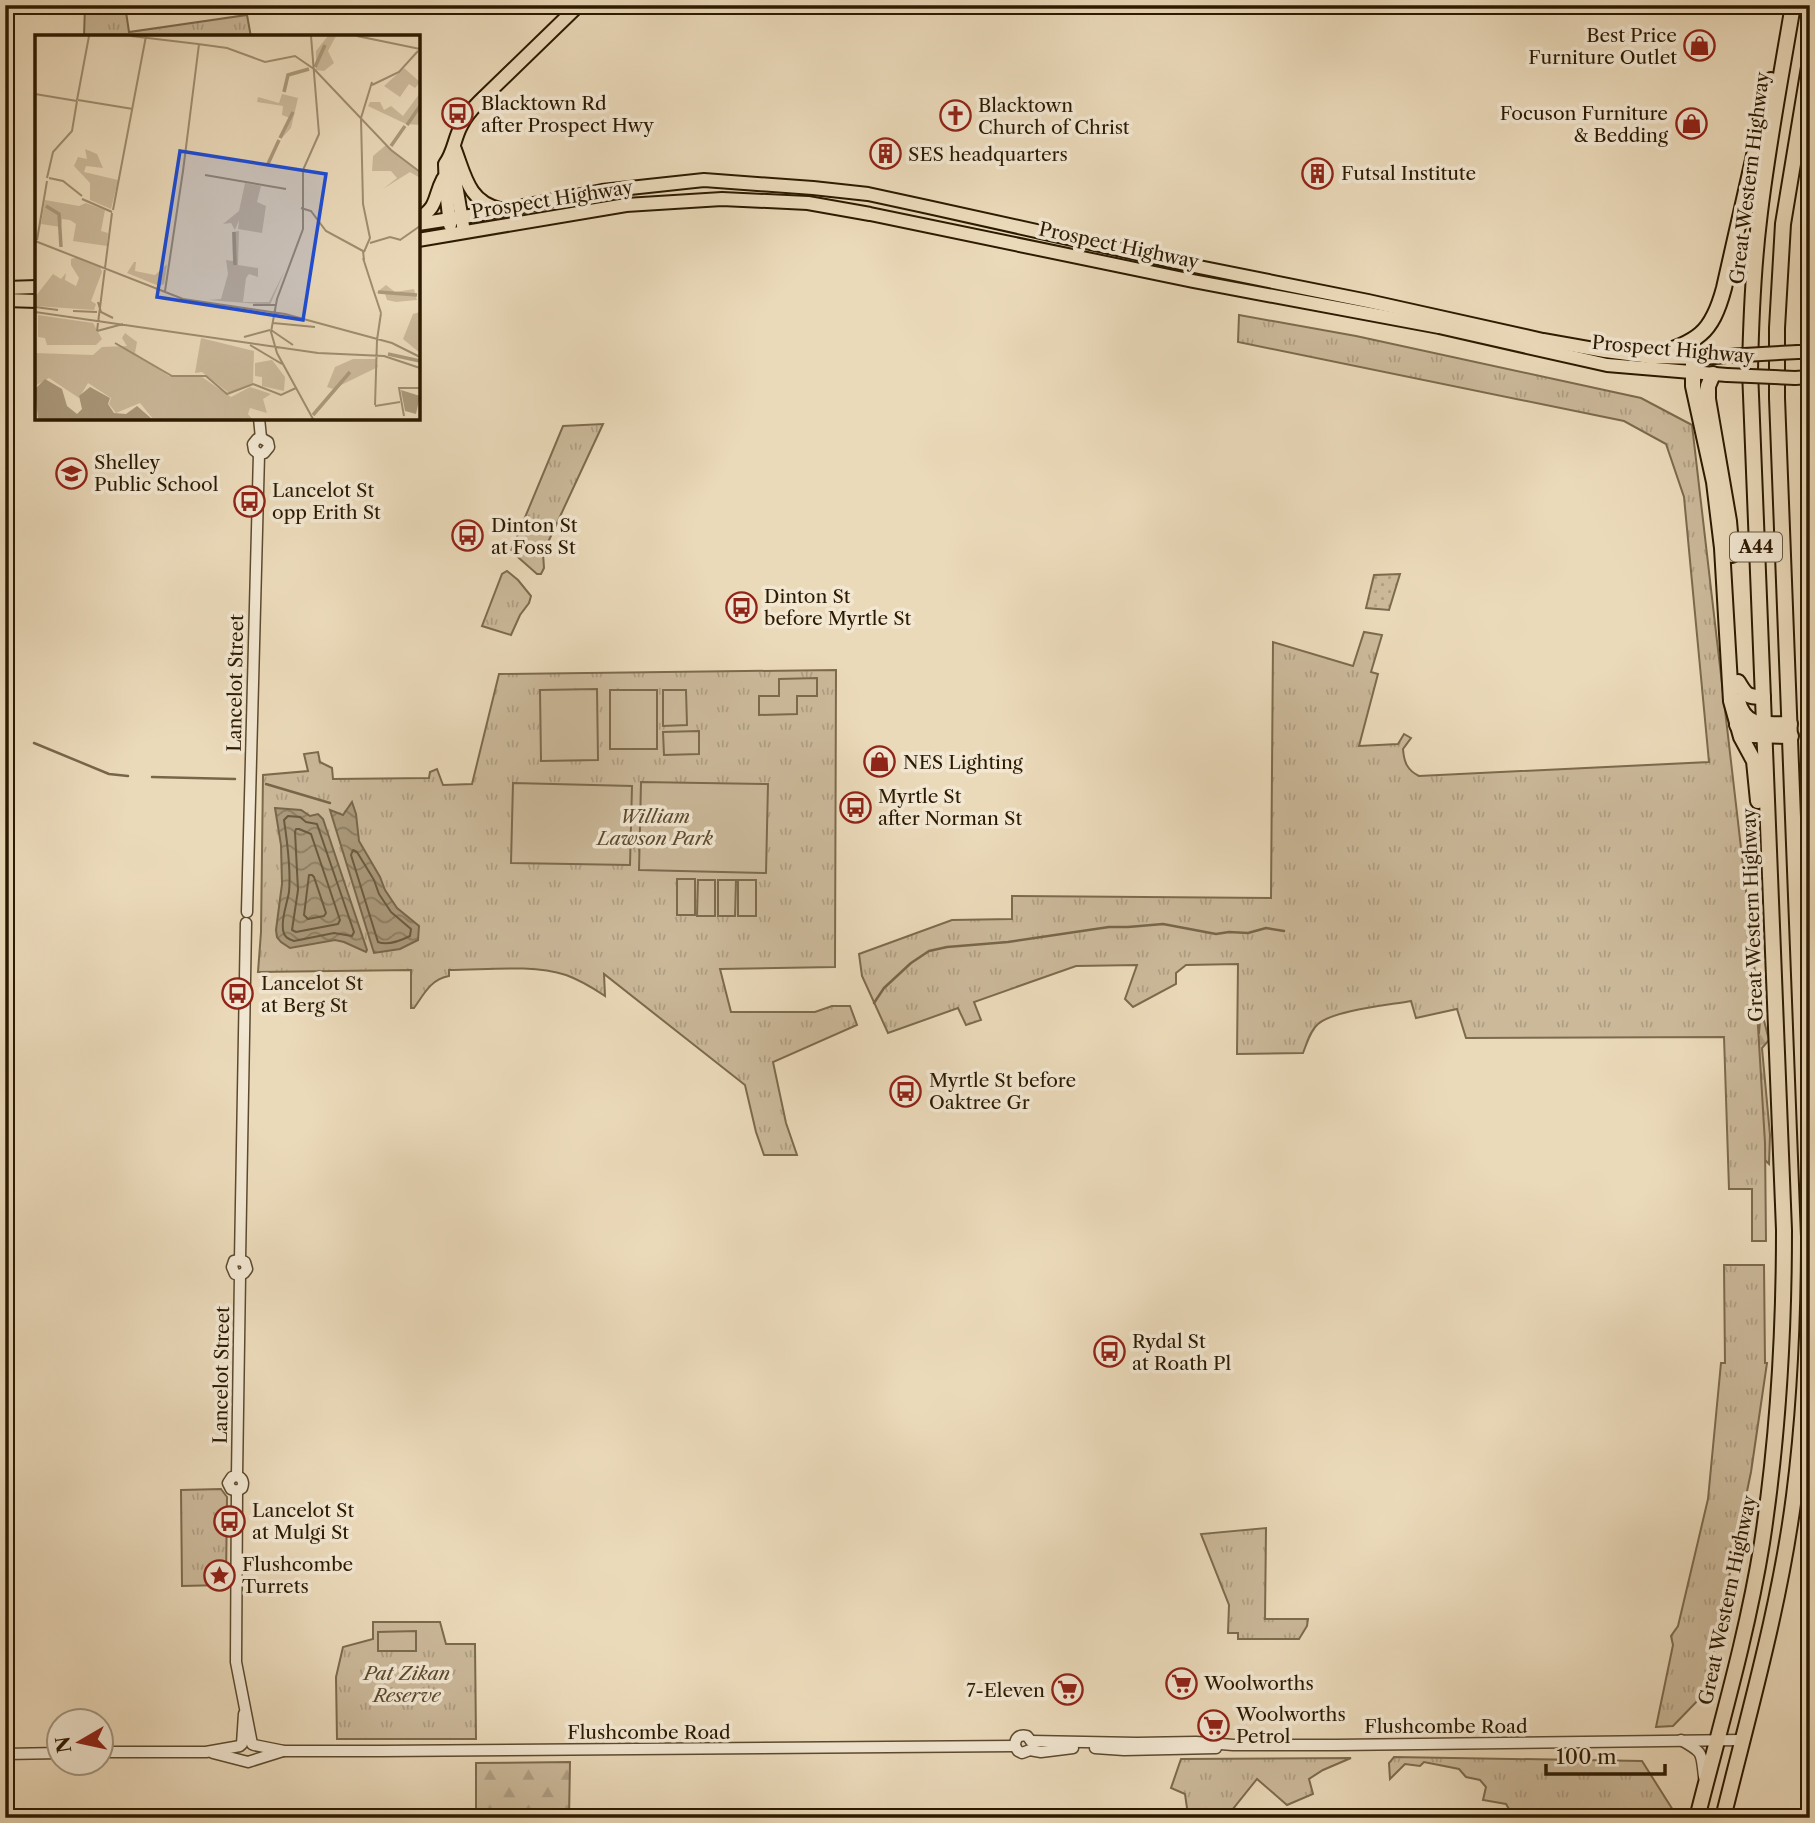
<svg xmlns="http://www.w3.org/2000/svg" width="1815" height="1823" font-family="'Libre Caslon Text',serif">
  <defs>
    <pattern id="grass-dots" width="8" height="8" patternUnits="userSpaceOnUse" patternTransform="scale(1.75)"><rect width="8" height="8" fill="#cbb99a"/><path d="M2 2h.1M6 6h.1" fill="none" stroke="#ae9e83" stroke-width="1.8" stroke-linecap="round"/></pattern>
    <pattern id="forest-firs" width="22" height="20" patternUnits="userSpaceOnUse" patternTransform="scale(1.75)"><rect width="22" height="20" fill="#cbb99a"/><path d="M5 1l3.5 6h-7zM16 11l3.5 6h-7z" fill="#ae9e83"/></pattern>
    <pattern id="park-tufts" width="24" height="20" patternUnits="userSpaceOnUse" patternTransform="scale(1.75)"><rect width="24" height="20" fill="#cbb99a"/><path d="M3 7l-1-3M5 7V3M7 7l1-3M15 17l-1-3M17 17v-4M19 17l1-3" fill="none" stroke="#ae9e83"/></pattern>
    <pattern id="water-waves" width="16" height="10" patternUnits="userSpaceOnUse" patternTransform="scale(1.75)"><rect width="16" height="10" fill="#aa997b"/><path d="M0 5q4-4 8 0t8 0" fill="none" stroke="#8b7c62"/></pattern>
  </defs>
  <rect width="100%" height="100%" fill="#ebdaba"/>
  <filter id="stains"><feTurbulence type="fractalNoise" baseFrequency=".00286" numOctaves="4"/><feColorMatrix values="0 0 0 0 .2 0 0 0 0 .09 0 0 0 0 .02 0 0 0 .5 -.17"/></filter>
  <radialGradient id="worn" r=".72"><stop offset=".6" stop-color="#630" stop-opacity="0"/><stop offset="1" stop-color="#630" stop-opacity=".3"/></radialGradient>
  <path fill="url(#grass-dots)" stroke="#7c6a4d" stroke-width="2" d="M1400 574 1389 610 1366 608 1374 575Z"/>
  <g fill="url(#forest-firs)" stroke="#7c6a4d" stroke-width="2">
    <path d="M1761 1009 1769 1040 1762 1048 1770 1135 1769 1164 1756 1151 1749 1036 1759 1033Z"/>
    <path d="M570 1762 569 1818H476V1763Z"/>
  </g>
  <g fill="url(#park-tufts)" stroke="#7c6a4d" stroke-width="2">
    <path d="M85 5H125L129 32 247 15 251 37H84Z"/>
    <path d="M1239 315 1356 336 1641 398 1692 425 1754 960 1765 1143 1766 1241H1752V1189H1729L1724 1037 1466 1038 1457 1009 1416 1018 1411 1001C1390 1005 1334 1010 1318 1024 1310 1031 1307 1043 1303 1053L1237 1054 1238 964 1186 965 1176 973V984L1133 1007 1125 999 1137 965 1076 966 974 1002 981 1020 966 1025 958 1008 888 1033 862 976 859 954 952 920 1012 919V896L1271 898 1273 642 1353 666 1364 632 1382 635 1371 672 1378 674 1359 746 1398 744 1404 734 1411 738 1403 749C1404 762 1407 770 1419 776L1709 762 1684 497 1666 444 1624 421 1238 342Z"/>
    <path d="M603 424 543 553 544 568 541 574H537L511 551 563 426Z"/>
    <path d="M507 571 518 580 531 596 529 603 520 615 511 635 482 626 502 574Z"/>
    <path d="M836 670 835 967 720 969 731 1012H815L832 1006H850L857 1025 773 1062 786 1123 797 1155H764L756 1132 745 1085 604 974 605 996C593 988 580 980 566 975 531 964 486 970 449 970V976C431 979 424 994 414 1008H411V970L258 972 261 932 263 775 308 771 304 754 318 752 320 762 332 768 333 779 429 778 430 772 437 769 443 785 472 784 499 674Z"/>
    <path d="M1724 1265H1764L1765 1363H1767L1751 1472 1705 1693 1673 1726 1656 1727 1673 1645 1671 1636 1678 1626 1708 1499 1721 1363H1725Z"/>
    <path d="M221 1489 227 1497 226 1583 224 1585 182 1586 181 1490Z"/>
    <path d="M1266 1528 1265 1619H1308L1307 1626 1299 1639H1238V1633H1228L1229 1605 1201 1534Z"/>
    <path d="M373 1622H440L446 1644H475L476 1739H337L336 1677 343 1647 373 1639Z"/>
    <path d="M1394 1757 1642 1761 1678 1818H1512V1814L1506 1804 1483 1800 1486 1787 1480 1780 1466 1777 1459 1769 1424 1762 1420 1766 1405 1764 1390 1779 1389 1763Z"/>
    <path d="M1351 1758 1323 1770 1309 1779 1313 1794 1287 1805 1257 1779 1229 1814 1231 1818H1181L1187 1808 1185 1794 1171 1788 1181 1759Z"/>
  </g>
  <g fill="#cbb99a" stroke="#7c6a4d" stroke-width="2">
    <path d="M817 678V696H797V714L759 715V696H779V679Z"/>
    <path d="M597 689 598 760 541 761 540 690Z"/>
    <rect x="610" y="690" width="47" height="59"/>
    <path d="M663 690H686L687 725 663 726Z"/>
    <path d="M699 731V754L664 755 663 732Z"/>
    <path d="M641 782 768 784 766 873 639 870Z"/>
    <path d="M513 783 632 786 630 865 511 863Z"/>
    <rect x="677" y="879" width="18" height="36"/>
    <path d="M698 880H715V916H697Z"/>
    <path d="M718 880H736L735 916H718Z"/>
    <rect x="738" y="880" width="18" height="36"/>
    <path d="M416 1631V1651H378V1632Z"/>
  </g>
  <g fill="url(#water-waves)" stroke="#78664a" stroke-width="2">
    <path d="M352 802 356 814 359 841 380 877 385 890 397 908 419 926 418 940 400 949 374 953 330 810 343 815Z"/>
    <path d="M275 808 301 810 310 816 318 814 323 819 367 950 366 952 344 942 335 940 290 948 281 942 277 937 276 930 282 884 281 845Z"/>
  </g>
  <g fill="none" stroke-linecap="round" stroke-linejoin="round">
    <g stroke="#6b5a3e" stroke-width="2">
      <path d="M288 816 300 817 306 822 317 824 354 932 352 936 334 933 294 941C288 939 284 937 283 930 281 918 287 904 289 892 291 871 287 840 284 820Z"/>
      <path d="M296 829H299L311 834 340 920 338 924 296 932 292 930 298 890 295 832Z"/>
      <path d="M353 850 357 852 374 880 379 894 391 912 411 929 410 936C400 941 388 946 378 942L351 855Z"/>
      <path d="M309 875H312L314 877 326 913 324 916 308 919 304 915Z"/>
    </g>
    <g stroke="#78664a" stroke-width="2.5">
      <path d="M34 743 109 774 128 776"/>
      <path d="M152 777 235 779"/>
      <path d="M266 784 330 803"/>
      <path d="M874 1003 884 988 911 963 929 951 947 947 1008 942 1109 927H1128L1163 924 1216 934 1229 932 1248 933 1266 928 1284 931"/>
    </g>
    <defs>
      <g id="minor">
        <path d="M259 418 261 438"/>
        <path d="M259 454 264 453 269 447 268 442 261 438"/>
        <path d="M259 454 254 450 253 444 257 439 261 438"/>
        <path d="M247 912 259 454"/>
        <path d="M240 1260 246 923"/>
        <path d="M240 1275 235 1274 232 1267 234 1261 240 1260"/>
        <path d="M240 1275 244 1273 247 1269 245 1262 240 1260"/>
        <path d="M237 1476 240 1275"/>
        <path d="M237 1491 236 1662 252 1744"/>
        <path d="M237 1491 231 1489 228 1483 232 1477 237 1476"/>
        <path d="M237 1491 242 1488C244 1483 243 1478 237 1476"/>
        <path d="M1681 1740C1704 1753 1701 1752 1704 1777"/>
        <path d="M1031 1741 1137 1743 1196 1742 1233 1745H1336L1742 1740"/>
        <path d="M242 1744 244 1714"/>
        <path d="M254 1745 284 1751H381L1015 1746"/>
        <path d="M1015 1746 1018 1751 1022 1753 1030 1750 1041 1752 1073 1748"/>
        <path d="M1015 1746C1015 1738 1019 1734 1027 1736L1031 1741"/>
        <path d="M1095 1748 1124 1750 1216 1748"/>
        <path d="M102 1752H206L240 1746"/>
        <path d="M213 1753 248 1762 283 1751"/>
        <path d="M5 1754 60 1753"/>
      </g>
      <g id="major">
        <path d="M454 147C465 175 468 202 500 209"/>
        <path d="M454 161 456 165V185L463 226"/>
        <path d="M418 219C439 206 433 198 443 179"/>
        <path d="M418 224 476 215 602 191 704 180 813 188 868 194 928 207 1194 266 1368 301 1543 340 1605 351 1651 357 1704 358 1726 356"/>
        <path d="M450 225 446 190 445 164C454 152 454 139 461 126 465 117 472 109 479 102L579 5"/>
        <path d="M418 240 626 205 722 199 808 203 870 214 1193 281 1439 327 1607 365 1727 375"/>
        <path d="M5 288 37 287"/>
        <path d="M5 300 37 301"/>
        <path d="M1798 352H1810"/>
        <path d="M1795 378 1810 377"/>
      </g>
      <g id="highway">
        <path d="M1651 357C1696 341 1711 337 1724 288L1771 80"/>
        <path d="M1693 358V386L1714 482 1722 548 1731 701 1741 737 1754 761 1758 801"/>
        <path d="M1713 374 1708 386V399L1729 521 1732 555"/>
        <path d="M1738 682C1746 696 1748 697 1763 697"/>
        <path d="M1738 701C1745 729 1766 724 1790 724"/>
        <path d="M1737 725 1752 735 1791 736"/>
        <path d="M1697 1818C1720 1727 1747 1636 1762 1543 1778 1439 1784 1335 1784 1230L1750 370C1751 321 1753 271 1759 221 1767 149 1781 77 1793 5"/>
        <path d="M1723 1818C1749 1712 1780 1605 1794 1496 1805 1410 1809 1324 1809 1237L1777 398V328L1783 224 1810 61"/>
      </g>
    </defs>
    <use href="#minor" stroke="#5c4a2e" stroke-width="13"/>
    <use href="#major" stroke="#2c1a00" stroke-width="16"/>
    <use href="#highway" stroke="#2c1a00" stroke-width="18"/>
    <use href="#minor" stroke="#f2e7d2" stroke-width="10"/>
    <use href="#major" stroke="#ebdaba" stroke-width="12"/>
    <use href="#highway" stroke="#ebdaba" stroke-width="14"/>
    <defs>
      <g id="major-bridge">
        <path d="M1726 356 1798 352"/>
        <path d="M1727 375 1795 378"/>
      </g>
    </defs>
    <use href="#major-bridge" stroke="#2c1a00" stroke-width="16" stroke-linecap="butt"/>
    <use href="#major-bridge" stroke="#ebdaba" stroke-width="12"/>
  </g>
  <defs>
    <symbol id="shop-ring" viewBox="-11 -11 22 22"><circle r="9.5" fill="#f2e7d2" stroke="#8f2418" stroke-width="1.5"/><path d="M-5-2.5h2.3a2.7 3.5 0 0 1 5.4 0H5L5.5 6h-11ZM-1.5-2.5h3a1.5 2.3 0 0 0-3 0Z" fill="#8f2418"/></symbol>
    <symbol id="bus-ring" viewBox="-11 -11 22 22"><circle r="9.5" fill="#f2e7d2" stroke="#8f2418" stroke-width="1.5"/><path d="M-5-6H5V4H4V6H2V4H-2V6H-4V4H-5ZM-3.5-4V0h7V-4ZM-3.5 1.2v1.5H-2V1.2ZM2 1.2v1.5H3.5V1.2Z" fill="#8f2418"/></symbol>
    <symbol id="church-ring" viewBox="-11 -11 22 22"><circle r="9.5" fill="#f2e7d2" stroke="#8f2418" stroke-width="1.5"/><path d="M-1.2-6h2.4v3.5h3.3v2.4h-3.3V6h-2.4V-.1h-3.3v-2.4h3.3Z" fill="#8f2418"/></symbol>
    <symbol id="building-ring" viewBox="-11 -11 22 22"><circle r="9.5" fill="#f2e7d2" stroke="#8f2418" stroke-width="1.5"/><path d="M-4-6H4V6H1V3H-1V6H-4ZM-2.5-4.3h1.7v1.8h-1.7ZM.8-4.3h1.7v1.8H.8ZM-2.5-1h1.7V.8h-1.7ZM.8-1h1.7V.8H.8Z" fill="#8f2418"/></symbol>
    <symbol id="school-ring" viewBox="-11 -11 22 22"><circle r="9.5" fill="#f2e7d2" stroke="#8f2418" stroke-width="1.5"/><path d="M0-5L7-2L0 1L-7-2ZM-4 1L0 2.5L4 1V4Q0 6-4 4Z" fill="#8f2418"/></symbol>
    <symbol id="sight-ring" viewBox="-11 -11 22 22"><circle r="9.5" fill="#f2e7d2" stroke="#8f2418" stroke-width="1.5"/><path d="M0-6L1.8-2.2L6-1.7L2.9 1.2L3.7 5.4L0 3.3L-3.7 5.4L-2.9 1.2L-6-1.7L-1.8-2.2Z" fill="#8f2418"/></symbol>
    <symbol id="supermarket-ring" viewBox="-11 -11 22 22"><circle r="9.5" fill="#f2e7d2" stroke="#8f2418" stroke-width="1.5"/><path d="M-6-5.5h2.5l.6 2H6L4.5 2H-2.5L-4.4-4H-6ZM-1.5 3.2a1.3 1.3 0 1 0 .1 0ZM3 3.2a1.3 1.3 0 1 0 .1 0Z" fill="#8f2418"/></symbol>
  </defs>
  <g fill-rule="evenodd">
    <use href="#shop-ring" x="1682" y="28" width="35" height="35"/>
    <use href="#bus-ring" x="440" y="96" width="35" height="35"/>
    <use href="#church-ring" x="938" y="98" width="35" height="35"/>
    <use href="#shop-ring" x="1674" y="106" width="35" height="35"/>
    <use href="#building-ring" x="868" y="136" width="35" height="35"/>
    <use href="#building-ring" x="1300" y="156" width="35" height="35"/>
    <use href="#school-ring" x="54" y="456" width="35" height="35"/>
    <use href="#bus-ring" x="232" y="484" width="35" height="35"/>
    <use href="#bus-ring" x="450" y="518" width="35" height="35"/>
    <use href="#bus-ring" x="724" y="590" width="35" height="35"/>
    <use href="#shop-ring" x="862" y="744" width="35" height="35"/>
    <use href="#bus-ring" x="838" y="790" width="35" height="35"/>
    <use href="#bus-ring" x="220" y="976" width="35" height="35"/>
    <use href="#bus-ring" x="888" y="1074" width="35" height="35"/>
    <use href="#bus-ring" x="1092" y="1334" width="35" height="35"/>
    <use href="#bus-ring" x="212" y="1504" width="35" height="35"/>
    <use href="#sight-ring" x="202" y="1558" width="35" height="35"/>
    <use href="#supermarket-ring" x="1164" y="1666" width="35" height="35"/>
    <use href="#supermarket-ring" x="1050" y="1672" width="35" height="35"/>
    <use href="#supermarket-ring" x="1196" y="1708" width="35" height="35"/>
  </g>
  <g text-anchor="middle" stroke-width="7" stroke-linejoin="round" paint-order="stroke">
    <rect fill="#f2e7d2" stroke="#67583f" stroke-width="2" x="1730" y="532.5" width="52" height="29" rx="5"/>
    <g font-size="18" font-weight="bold" fill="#2c1a00">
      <text x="1756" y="553">A44</text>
    </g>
    <g font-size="19" fill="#2c1a00" stroke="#f2e7d2" text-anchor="start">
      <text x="1677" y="42" text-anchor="end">Best Price<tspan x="1677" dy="22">Furniture Outlet</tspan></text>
      <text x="481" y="110">Blacktown Rd<tspan x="481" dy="22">after Prospect Hwy</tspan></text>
      <text x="978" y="112">Blacktown<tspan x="978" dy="22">Church of Christ</tspan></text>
      <text x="1668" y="120" text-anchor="end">Focuson Furniture<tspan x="1668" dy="22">&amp; Bedding</tspan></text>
      <text x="908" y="161">SES headquarters</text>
      <text x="1341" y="180">Futsal Institute</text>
      <text x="94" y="469">Shelley<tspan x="94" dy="22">Public School</tspan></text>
      <text x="272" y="497">Lancelot St<tspan x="272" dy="22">opp Erith St</tspan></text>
      <text x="491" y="532">Dinton St<tspan x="491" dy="22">at Foss St</tspan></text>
      <text x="764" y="603">Dinton St<tspan x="764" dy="22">before Myrtle St</tspan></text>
      <text x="903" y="769">NES Lighting</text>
      <text x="878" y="803">Myrtle St<tspan x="878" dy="22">after Norman St</tspan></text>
      <text x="261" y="990">Lancelot St<tspan x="261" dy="22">at Berg St</tspan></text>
      <text x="929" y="1087">Myrtle St before<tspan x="929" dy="22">Oaktree Gr</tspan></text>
      <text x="1132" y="1348">Rydal St<tspan x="1132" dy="22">at Roath Pl</tspan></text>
      <text x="252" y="1517">Lancelot St<tspan x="252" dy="22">at Mulgi St</tspan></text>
      <text x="242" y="1571">Flushcombe<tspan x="242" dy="22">Turrets</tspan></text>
      <text x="1204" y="1690">Woolworths</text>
      <text x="1045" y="1697" text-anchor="end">7-Eleven</text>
      <text x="1236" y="1721">Woolworths<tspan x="1236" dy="22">Petrol</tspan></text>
    </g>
    <g font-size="19" fill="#2c1a00" stroke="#f2e7d2">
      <text transform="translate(1749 178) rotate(-83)" y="7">Great Western Highway</text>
      <text transform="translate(552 199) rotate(-9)" y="7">Prospect Highway</text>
      <text transform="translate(1119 245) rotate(12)" y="7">Prospect Highway</text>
      <text transform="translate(1673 349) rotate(5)" y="7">Prospect Highway</text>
      <text transform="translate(235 683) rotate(-89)" y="7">Lancelot Street</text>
      <text transform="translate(1752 915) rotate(-92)" y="7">Great Western Highway</text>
      <text transform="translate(221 1375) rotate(-89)" y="7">Lancelot Street</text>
      <text transform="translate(1727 1600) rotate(-78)" y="7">Great Western Highway</text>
      <text x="1446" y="1733">Flushcombe Road</text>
      <text x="649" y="1739">Flushcombe Road</text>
    </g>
    <g font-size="19" font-style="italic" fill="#5c4a2e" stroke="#f2e7d2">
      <text x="655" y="823">William<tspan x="655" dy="22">Lawson Park</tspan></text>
      <text x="407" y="1680">Pat Zikan<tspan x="407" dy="22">Reserve</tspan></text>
    </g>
  </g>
  <g transform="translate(35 35)">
    <rect width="385" height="385" fill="#ebdaba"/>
    <path d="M385 277V318L368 304 378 279ZM237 325 250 342 249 356 227 351V342L220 341V328Z" fill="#cbb99a"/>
    <path d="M42 222 65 231 67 237 56 266 61 269 59 275 0 271V262L18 239 26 244 31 238 30 245 41 251 44 243 36 230V224ZM3 280 58 288 67 304 61 310H12L10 303 3 302ZM90 298 102 307 100 318 134 341 167 342 196 362 215 352 236 359 228 364 232 378 215 373 213 379 217 384H118L105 368 81 378 74 369 76 363 53 348 44 363 14 343 0 351V318L58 320 67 312 92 311 87 303Z" fill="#cbb99a"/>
    <path d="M293 1H301L293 16 299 28 289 36 281 35V16ZM369 33 385 47 380 53 374 49 365 62 349 51ZM385 58V90L371 89 333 71 335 67H345L349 75 356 71 368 81ZM247 59 263 63 256 93 246 104 255 83 247 80 248 71 222 67 223 62 244 68ZM351 110 385 138V143L375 137 348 154 362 143 356 136H337L338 121ZM50 114 62 119 68 133 51 131 49 137 83 145 76 174 55 165V148L39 131 43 122 52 124ZM210 148 226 151 222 167 231 171 227 198 203 194 204 185 200 195 196 188 188 189 204 176ZM204 196 203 230 223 233V242L214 239 211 243 208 267H234L250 235 235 270 173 265 186 264 193 239 191 225 198 226 197 197ZM99 227H101L100 236 120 240 132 229 129 249 124 251 92 238ZM351 250 360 257 379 254 382 265 361 267 352 265 349 256 341 258ZM166 303 219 316 218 348 194 358 167 337 160 338ZM318 324H341L343 332 298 354 292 352 300 332Z" fill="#cbb99a"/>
    <path d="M10 165 44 171 51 168 70 175 66 196 73 198 72 211 38 206 41 189 35 185 27 184 26 192 6 189Z" fill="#cbb99a"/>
    <path d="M10 344 27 354 32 371 42 379 47 374 44 361 55 352 75 363 73 369 79 378 91 379 102 371 117 384H3L0 354ZM366 355 385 361 381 379 370 376Z" fill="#aa997b"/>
    <path fill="none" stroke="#aa997b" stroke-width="3.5" d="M280 32 290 10M249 57 253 40 274 34M372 90 385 71M245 103 258 77M356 111 370 91M232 131 244 105M11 171 24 179 26 212M199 197 200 230M343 257 382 260M353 319 385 326M278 380 315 337"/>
    <path fill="none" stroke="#9f8d70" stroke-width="2" d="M96 1 163 9M276 1 284 99 268 135V194L242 264 236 297 242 318 278 384M322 1 385 14M163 9 192 13 230 27 260 21 279 34M279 34 356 115 385 137M337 50 364 37 383 16M0 59 42 66M42 65 54 1M43 65 98 74M148 136 164 9M170 140 251 154M12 143 18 117 37 96 42 66M14 143 28 146 47 161M47 164 77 177M266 173 276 176 291 196 328 216 329 225M78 175 111 1M2 205 12 146M365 205 385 191M0 206 148 264 250 279 357 308 385 322M335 208 355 202 366 205M136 216 148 136M329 217 335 203 328 169 326 83 337 47M328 223 338 254M338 254 346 278M130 256 136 216M63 267 66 277 78 283M218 270H241M0 272 23 275M38 276 62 277M0 277 283 318 349 321 385 333M238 288 280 292M236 295 258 310M62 296 77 178M62 296 88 289M209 302 235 295M342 305 346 278M80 308 137 341H171L192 359 218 349 246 360 261 353M215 310 247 329M340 370 342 305M340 371 365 367M369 381 364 353H385"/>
    <path fill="#1d4ed8" fill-opacity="0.15" stroke="#1d4ed8" stroke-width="3.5" d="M145 116 291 139 268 285 122 262Z"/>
    <rect width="385" height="385" fill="none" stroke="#2c1a00" stroke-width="3.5"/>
  </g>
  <rect width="1815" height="1823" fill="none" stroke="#ebdaba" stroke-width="28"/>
  <rect x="7" y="7" width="1801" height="1809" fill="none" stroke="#2c1a00" stroke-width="3.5"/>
  <rect x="14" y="14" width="1787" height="1795" fill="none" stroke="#2c1a00" stroke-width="2"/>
  <g transform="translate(80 1742) rotate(261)"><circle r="33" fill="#f2e7d2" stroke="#a3957e" stroke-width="2"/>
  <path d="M0-5L12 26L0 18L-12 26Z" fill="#8f2418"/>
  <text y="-10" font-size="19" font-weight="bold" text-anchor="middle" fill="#2c1a00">N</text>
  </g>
  <path d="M1546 1764v10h119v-10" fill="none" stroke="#2c1a00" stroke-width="3.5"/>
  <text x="1556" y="1764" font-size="21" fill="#2c1a00" stroke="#f2e7d2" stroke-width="5" paint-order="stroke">100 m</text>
  <rect width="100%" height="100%" filter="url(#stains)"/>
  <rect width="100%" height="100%" fill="url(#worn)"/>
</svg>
